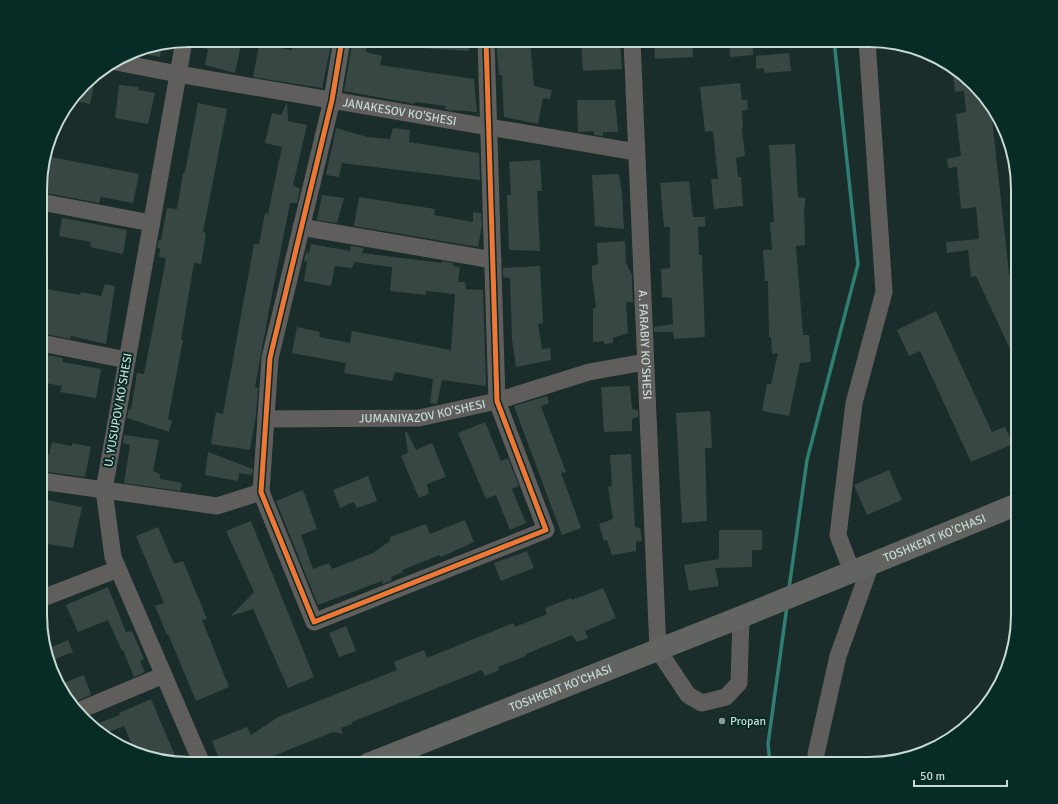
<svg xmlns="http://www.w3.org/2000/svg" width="1058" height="804" font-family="Signika,sans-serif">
  <rect width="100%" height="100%" fill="#1a2d2a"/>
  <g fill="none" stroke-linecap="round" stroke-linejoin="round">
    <g stroke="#2e7e71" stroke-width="3.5">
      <path d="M789 588 807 460 858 264 834 40"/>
      <path d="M770 764 768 744 787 606"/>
    </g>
  </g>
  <g fill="#384744">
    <path d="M194 40H242L235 73 205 65 208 49 193 45Z"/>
    <path d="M294 40H332L322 88 253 77 259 44 290 50H292Z"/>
    <path d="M353 40H368L366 52 382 56 380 65 474 79 477 112 454 110 453 111 445 109 446 106 415 102V104L344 91Z"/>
    <path d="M421 40H470L469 51 421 48Z"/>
    <path d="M496 40H530L534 86 552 90 550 99 543 98 538 124 504 117 502 75H499Z"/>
    <path d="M581 40H620L622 69 583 71Z"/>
    <path d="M654 40H692L693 57 655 59Z"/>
    <path d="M729 40H753V55L730 57Z"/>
    <path d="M162 44 160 57 133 52 141 48Z"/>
    <path d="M789 53 791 71 765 73 763 68 756 69V56Z"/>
    <path d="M952 67 967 77 997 116 992 117 993 128 1009 273 1018 291V366L976 276 971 277 968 250 947 253 946 242 979 239 976 207 961 209 957 167 948 168 947 159 961 156 956 114 966 112 964 91 955 92Z"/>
    <path d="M96 74 90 104 72 100 91 77Z"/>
    <path d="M740 83 742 100H747L748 109 742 111 743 128 742 129 745 156 736 158 738 177H741L743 206 714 209 711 179H718L713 131 705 132 700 87Z"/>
    <path d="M119 85 139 87 138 90 155 93 148 124 115 118Z"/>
    <path d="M577 100H615L618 132H603V136L594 135V131L578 132Z"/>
    <path d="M198 103 227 109 203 232 206 233 201 264 194 263 181 340H183L168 419 172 421 169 432 127 418 129 409H131L137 373 144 374 159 296 166 258 159 257 160 249 157 247 159 240H161L167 208 177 209 183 173H184L186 167Z"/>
    <path d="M287 103 288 121 307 125 293 185 300 189 297 203H290L269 310 255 387 258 388 256 415 250 450 211 444 216 412 223 414 254 244H259L265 213 268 214 282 147 265 143 272 113 281 115Z"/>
    <path d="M336 128 367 137 390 139 393 128 410 130 409 142 479 153 480 180 342 163 339 177 326 175Z"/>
    <path d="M795 144 798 197 805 198V207H804L805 245 796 246 803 335H809L811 362 800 363 789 416 762 411 767 384H771L778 353 772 354 771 337H769L768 281H765L763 250H772L770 222H774L769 145Z"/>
    <path d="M46 156 139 174 133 203 101 197 99 203 41 192V169Z"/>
    <path d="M540 160 542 191H537L540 251 509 250 507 195H511L509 162Z"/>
    <path d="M619 174 622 193 624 229 595 226 592 175Z"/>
    <path d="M689 181 693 217H705V226L698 227 699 255H702L705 337 674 339 673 332H654V327L673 324 672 298 662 297 661 269 670 268V227H664L660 183Z"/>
    <path d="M322 195 344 198 337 223 317 220Z"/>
    <path d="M359 197 435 209 434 215 473 222V212L481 213 482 225 478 247 354 226Z"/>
    <path d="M62 218 127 230 123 254 90 247 91 242 59 236Z"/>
    <path d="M625 241 626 263 632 275V286L633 302H626L628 333 613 338V343L605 344 603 341 593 342V308H596L592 277V266L598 264 597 243Z"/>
    <path d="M311 244 350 251 351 246 364 248 362 253 442 263V261L453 263V266L460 267 458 282H465L466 289 483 290 486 386 442 380 437 404 430 403 433 379 395 372 392 381 344 373 346 363 292 353 297 327 320 332 319 337 350 343 352 331 451 350 455 294 426 291V295L390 291 392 267 354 262 352 268 335 266 331 286 304 281 307 262 304 261 306 252 309 253Z"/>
    <path d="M540 266 543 323 538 324 542 349 550 348 551 360 516 367 512 339 510 278 503 277V268Z"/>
    <path d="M105 284 115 286 106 344 71 336 70 339 41 333V288L80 295 81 292 101 296Z"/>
    <path d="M936 311 992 432 1005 427 1013 444 971 462 920 351 909 356 897 330Z"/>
    <path d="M41 354 63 358V362L101 369 96 398 60 392 62 386 41 382Z"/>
    <path d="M630 386 632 409 638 410V417L632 419V431L604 432 601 387Z"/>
    <path d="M547 396 549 403 541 406 566 472 561 473 581 528 562 535 514 406Z"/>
    <path d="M710 411 712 448H705L707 521 682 523 676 413Z"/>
    <path d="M485 422 501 461 508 458 519 486 512 489 526 523 510 530 496 495 486 499 458 433Z"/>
    <path d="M405 432H407L416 450 432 443 446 477 427 484 429 494 419 498 401 456 408 453Z"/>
    <path d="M124 435 159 440 153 471 160 474V479L182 483 180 491 124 483 130 445 123 443Z"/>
    <path d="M52 442 71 446 73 443 91 447 85 477 41 471V453L49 455Z"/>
    <path d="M208 452 253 469 252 475 239 473 238 481 205 475Z"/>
    <path d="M631 454 635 527 640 528 642 541 636 542V551L612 555 607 540 604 541 599 524 613 519 608 487 612 486 610 455Z"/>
    <path d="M889 470 902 500 867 515 854 485Z"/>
    <path d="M368 476 377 501 357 508 354 502 340 508 333 490Z"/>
    <path d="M303 490 317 529 301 535 313 569 329 563 332 569 373 553 390 541V537L426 524 430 534 465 520 474 542 441 557 440 555 402 570 403 572 391 577 392 580 383 584 382 581 318 605 276 501Z"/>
    <path d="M41 499 82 507 73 548 41 543Z"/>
    <path d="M251 521 314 677 288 688 253 609 231 616 254 592 226 531Z"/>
    <path d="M158 527 174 564 183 561 207 619 202 620 229 687 196 701 174 648 168 634 167 635 155 606 164 603 136 536Z"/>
    <path d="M719 530H762V550H752V567L715 568 719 586 689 591 684 565 719 559Z"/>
    <path d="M527 551 534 568 501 581 494 563Z"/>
    <path d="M108 587 126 632 132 631 144 659 140 661 145 672 134 677 123 650 122 651 108 620 78 632 66 605Z"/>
    <path d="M603 588 616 618 585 631 588 638 577 642 572 635 526 654V656L498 667 499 670 485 676 482 670 352 722V724L341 728 343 734 333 732 261 761 262 764H221L212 741 247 727 251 735 278 717 397 670 394 662 424 650 427 658 513 623 515 627 547 614 545 608 571 598 572 600Z"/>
    <path d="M346 626 356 651 339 657 329 633Z"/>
    <path d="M68 640 73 652 50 661 47 649Z"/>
    <path d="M84 675 91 695 72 703 58 685Z"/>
    <path d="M151 699 176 758 168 761 136 754 124 726 103 734 90 726 120 715 119 713Z"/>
  </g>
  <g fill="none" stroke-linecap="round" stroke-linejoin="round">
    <g stroke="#5f5e5d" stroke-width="17">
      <path d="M342 40 332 100 270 358 261 492 314 622 546 530 497 401 486 40"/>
      <path id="s1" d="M632 40 658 650 688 695 702 703 726 697 739 683 741 617"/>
      <path d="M184 41 104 490 113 557 202 764"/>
      <path id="s2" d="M116 62 178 74 636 152"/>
      <path d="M41 202 151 223"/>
      <path d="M301 227 493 260"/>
      <path d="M41 343 127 360"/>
      <path id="s3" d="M266 419 419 418 497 401 589 372 645 362"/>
      <path d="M41 481 217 506 261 492"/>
      <path d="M852 572 838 535 854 403 884 292 867 40"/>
      <path d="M40 599 118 569"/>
      <path d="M78 711 164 675"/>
      <path d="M816 764V754L838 656 871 564"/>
    </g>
    <path stroke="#616461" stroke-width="22" id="s4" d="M368 764 741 617 1018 504"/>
    <defs>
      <path id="cycleway" d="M342 40 332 100 270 358 261 492 314 622 546 530 497 401 486 40"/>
    </defs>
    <use href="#cycleway" stroke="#072b25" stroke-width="8"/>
    <use href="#cycleway" stroke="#f07635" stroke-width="5"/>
  </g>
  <circle fill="#8a9d98" stroke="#072b25" stroke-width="1.5" cx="722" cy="721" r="4"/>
  <g text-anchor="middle" stroke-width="4" stroke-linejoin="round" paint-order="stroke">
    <g font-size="12" fill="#c6d9d4" stroke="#072b25">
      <text dy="4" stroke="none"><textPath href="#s2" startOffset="288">JANAKESOV KO'SHESI</textPath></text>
      <text dy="4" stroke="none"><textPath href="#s1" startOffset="305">A. FARABIY KO'SHESI</textPath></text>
      <text transform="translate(118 410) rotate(-80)" y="4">U. YUSUPOV KO'SHESI</text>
      <text dy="4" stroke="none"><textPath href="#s3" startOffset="157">JUMANIYAZOV KO'SHESI</textPath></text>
      <text dy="4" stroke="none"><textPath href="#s4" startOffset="610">TOSHKENT KO'CHASI</textPath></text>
      <text dy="4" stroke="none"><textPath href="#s4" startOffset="207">TOSHKENT KO'CHASI</textPath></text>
    </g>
    <g font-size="12" fill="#c6d9d4" stroke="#072b25" text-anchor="start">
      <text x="730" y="725">Propan</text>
    </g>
  </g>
  <path d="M0 0H1058V804H0ZM189 47H869A142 142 0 0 1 1011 189V615A142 142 0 0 1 869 757H189A142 142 0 0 1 47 615V189A142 142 0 0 1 189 47Z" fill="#072b25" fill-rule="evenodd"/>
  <path fill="none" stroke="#c6d9d4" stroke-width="2" d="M189 47H869A142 142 0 0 1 1011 189V615A142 142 0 0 1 869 757H189A142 142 0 0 1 47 615V189A142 142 0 0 1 189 47Z"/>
  <path d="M914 780v6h93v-6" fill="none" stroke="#c6d9d4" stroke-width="2"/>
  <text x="920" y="780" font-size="12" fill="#c6d9d4" stroke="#072b25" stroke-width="3" paint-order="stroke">50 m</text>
</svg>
